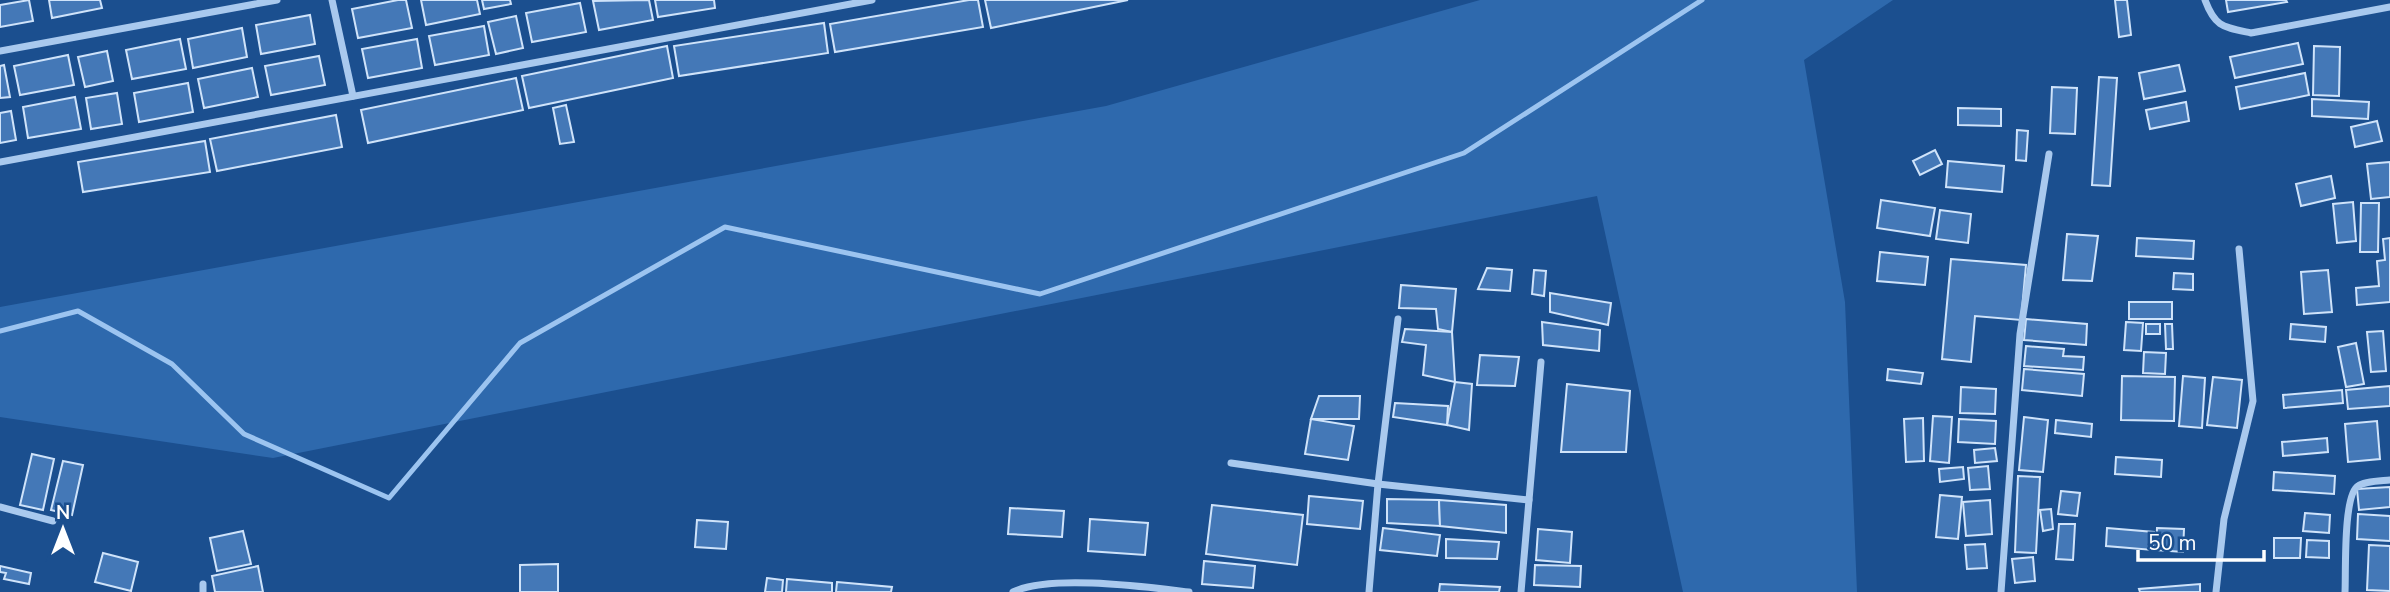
<svg xmlns="http://www.w3.org/2000/svg" width="2390" height="592" font-family="'Nunito Sans',sans-serif">
  <rect width="100%" height="100%" fill="#1b4f8f"/>
  <path fill="#2e69ad" d="M1480 0H1893L1804 60 1845 302 1857 592H1683L1597 196 273 458 0 417V307L1106 106Z"/>
  <g fill="none" stroke-linecap="round" stroke-linejoin="round">
    <path stroke="#9cc4f0" stroke-width="5" d="M0 331 78 311 172 364 244 434 389 498 520 343 725 227 1040 294 1464 153 1702 0"/>
  </g>
  <g fill="#4478b7" stroke="#cfe3fa" stroke-width="2">
    <path d="M29 0 33 21 0 27V5Z"/>
    <path d="M49 0H100L102 8 52 18Z"/>
    <path d="M398 0H406L412 28 358 38 352 9Z"/>
    <path d="M421 0H477L480 14 426 25Z"/>
    <path d="M482 0H510L511 4 484 9Z"/>
    <path d="M649 0 653 20 599 30 593 1Z"/>
    <path d="M655 0H714L715 8 658 17Z"/>
    <path d="M969 0H978L983 27 835 52 830 24Z"/>
    <path d="M985 0H1128L991 28Z"/>
    <path d="M2115 0H2127L2131 35 2119 37Z"/>
    <path d="M2226 0H2286L2287 2 2228 12Z"/>
    <path d="M580 3 586 32 532 42 526 13Z"/>
    <path d="M310 15 315 44 261 54 256 25Z"/>
    <path d="M516 16 523 48 496 54 488 22Z"/>
    <path d="M824 23 828 53 679 76 674 46Z"/>
    <path d="M484 26 489 55 435 65 429 36Z"/>
    <path d="M242 28 247 57 193 68 188 39Z"/>
    <path d="M180 39 186 69 132 79 126 50Z"/>
    <path d="M417 39 422 68 368 78 362 49Z"/>
    <path d="M2298 43 2303 64 2235 78 2230 57Z"/>
    <path d="M667 46 673 78 529 108 522 76Z"/>
    <path d="M2314 46 2340 47 2339 96 2313 95Z"/>
    <path d="M107 51 113 81 85 87 78 57Z"/>
    <path d="M68 55 74 85 20 95 14 66Z"/>
    <path d="M319 56 325 85 271 95 265 66Z"/>
    <path d="M4 65 10 97 0 98V66Z"/>
    <path d="M2179 65 2185 91 2144 99 2139 73Z"/>
    <path d="M252 68 258 97 204 108 198 79Z"/>
    <path d="M2305 73 2309 95 2240 109 2236 87Z"/>
    <path d="M2099 77 2117 78 2110 186 2092 185Z"/>
    <path d="M516 78 523 110 368 143 361 110Z"/>
    <path d="M188 83 193 112 139 122 134 93Z"/>
    <path d="M2052 87 2077 88 2075 134 2050 133Z"/>
    <path d="M117 93 122 124 91 129 86 98Z"/>
    <path d="M75 97 81 129 28 138 23 107Z"/>
    <path d="M2312 99 2369 102 2368 119 2312 116Z"/>
    <path d="M2186 102 2189 121 2150 129 2146 110Z"/>
    <path d="M566 105 574 142 560 144 553 108Z"/>
    <path d="M1958 108 2001 109V126L1958 125Z"/>
    <path d="M11 111 16 140 0 143V113Z"/>
    <path d="M336 115 342 147 217 171 210 139Z"/>
    <path d="M2377 121 2382 141 2355 147 2351 127Z"/>
    <path d="M2017 130 2028 131 2026 161 2016 160Z"/>
    <path d="M205 141 210 172 83 192 78 162Z"/>
    <path d="M1935 150 1942 164 1920 175 1913 161Z"/>
    <path d="M1948 161 2004 166 2002 192 1946 187Z"/>
    <path d="M2390 162V197L2371 199 2367 164Z"/>
    <path d="M2331 176 2335 198 2301 206 2296 184Z"/>
    <path d="M1881 200 1935 208 1930 236 1877 228Z"/>
    <path d="M2353 202 2356 241 2337 243 2333 204Z"/>
    <path d="M2361 203H2379L2378 252H2360Z"/>
    <path d="M1940 210 1971 214 1968 243 1936 239Z"/>
    <path d="M2067 234 2098 236 2092 281 2063 280Z"/>
    <path d="M2137 238 2194 241 2193 259 2136 256Z"/>
    <path d="M2390 238V302L2357 305 2356 288 2379 286 2377 261 2385 260 2383 239Z"/>
    <path d="M1880 252 1928 257 1925 285 1877 281Z"/>
    <path d="M1951 259 2026 265 2021 320 1975 316 1971 362 1942 359Z"/>
    <path d="M1487 268 1512 270 1510 291 1478 289Z"/>
    <path d="M1534 270 1546 271 1544 296 1532 294Z"/>
    <path d="M2328 270 2332 312 2304 314 2301 272Z"/>
    <path d="M2174 273 2193 274V290L2173 289Z"/>
    <path d="M1401 285 1456 289 1452 332 1438 329 1436 309 1399 308Z"/>
    <path d="M1550 293 1611 303 1608 325 1550 312Z"/>
    <rect x="2129" y="302" width="43" height="17"/>
    <path d="M2026 319 2087 324 2086 345 2024 340Z"/>
    <path d="M1542 322 1600 330 1599 351 1543 345Z"/>
    <path d="M2126 322 2143 323 2141 351 2124 350Z"/>
    <rect x="2146" y="324" width="14" height="10"/>
    <path d="M2165 324H2172L2173 349H2166Z"/>
    <path d="M2291 324 2326 327 2325 342 2290 339Z"/>
    <path d="M1405 329 1452 332 1455 382 1423 375 1426 345 1402 342Z"/>
    <path d="M2383 331 2386 371 2371 372 2367 332Z"/>
    <path d="M2356 343 2364 384 2346 387 2338 347Z"/>
    <path d="M2026 346 2064 349 2063 356 2084 357 2083 370 2024 366Z"/>
    <path d="M2144 352 2166 353 2165 374 2143 373Z"/>
    <path d="M1480 355 1519 357 1515 386 1477 385Z"/>
    <path d="M1888 369 1923 373 1921 384 1887 380Z"/>
    <path d="M2024 369 2084 374 2082 396 2022 390Z"/>
    <path d="M2122 376 2175 377 2174 421 2121 420Z"/>
    <path d="M2183 376 2205 378 2202 428 2179 426Z"/>
    <path d="M2213 377 2242 380 2237 428 2207 425Z"/>
    <path d="M1455 382 1472 384 1469 430 1447 425Z"/>
    <path d="M1567 384 1630 391 1626 452H1561Z"/>
    <path d="M2390 386V406L2348 409 2346 390Z"/>
    <path d="M1961 387 1996 389 1995 414 1960 413Z"/>
    <path d="M2342 390 2343 403 2284 408 2283 395Z"/>
    <path d="M1319 396H1360L1359 419H1311Z"/>
    <path d="M1395 403 1448 406 1447 425 1393 417Z"/>
    <path d="M1933 416 1952 417 1949 463 1930 461Z"/>
    <path d="M2024 417 2048 420 2043 472 2019 470Z"/>
    <path d="M1923 418 1924 461 1906 462 1904 419Z"/>
    <path d="M1311 419 1354 426 1348 460 1305 454Z"/>
    <path d="M1959 419 1996 421 1995 444 1958 442Z"/>
    <path d="M2056 420 2092 424 2091 437 2055 433Z"/>
    <path d="M2377 421 2380 459 2348 462 2345 424Z"/>
    <path d="M2327 438 2328 452 2283 456 2282 442Z"/>
    <path d="M1995 448 1997 461 1975 463 1974 450Z"/>
    <path d="M32 454 54 459 43 510 20 505Z"/>
    <path d="M2116 457 2162 460 2161 477 2115 474Z"/>
    <path d="M63 461 83 465 72 515 51 510Z"/>
    <path d="M1988 466 1990 489 1970 490 1968 468Z"/>
    <path d="M1963 467 1964 479 1940 482 1939 469Z"/>
    <path d="M2274 472 2335 476 2334 494 2273 490Z"/>
    <path d="M2018 476 2040 477 2036 553 2015 552Z"/>
    <path d="M2390 487V507L2359 510 2357 489Z"/>
    <path d="M2061 491 2080 493 2077 516 2058 514Z"/>
    <path d="M1940 495 1962 497 1958 539 1936 537Z"/>
    <path d="M1309 496 1363 501 1360 529 1307 524Z"/>
    <path d="M1387 499 1439 500 1440 526 1387 523Z"/>
    <path d="M1439 500 1506 505V533L1440 526Z"/>
    <path d="M1990 500 1992 534 1966 536 1963 502Z"/>
    <path d="M1212 505 1303 515 1297 565 1206 554Z"/>
    <path d="M1010 508 1064 511 1062 537 1008 534Z"/>
    <path d="M2051 509 2053 529 2043 531 2040 510Z"/>
    <path d="M2305 513 2330 515 2329 533 2303 531Z"/>
    <path d="M2358 514 2390 516V541L2357 539Z"/>
    <path d="M1090 519 1148 523 1145 555 1088 551Z"/>
    <path d="M697 520 728 522 726 549 695 547Z"/>
    <path d="M2059 524H2075L2073 560 2056 559Z"/>
    <path d="M1383 528 1440 535 1437 556 1380 550Z"/>
    <path d="M2107 528 2154 532 2153 550 2106 546Z"/>
    <path d="M2157 528 2184 529 2183 552 2156 550Z"/>
    <path d="M1538 529 1572 532 1570 563 1536 560Z"/>
    <path d="M243 531 251 564 217 571 210 538Z"/>
    <path d="M2274 538H2301L2300 558H2274Z"/>
    <path d="M1446 539 1499 542 1497 559 1446 558Z"/>
    <path d="M2307 540 2329 541V558L2306 557Z"/>
    <path d="M1985 544 1987 568 1967 569 1965 545Z"/>
    <path d="M2369 545 2390 546V591L2367 590Z"/>
    <path d="M103 553 138 562 131 591 95 582Z"/>
    <path d="M2033 557 2035 581 2015 583 2012 559Z"/>
    <path d="M1204 561 1255 566 1253 588 1202 584Z"/>
    <path d="M558 564V592H520V565Z"/>
    <path d="M1535 565 1581 566 1580 587 1534 585Z"/>
    <path d="M0 566 31 573 29 584 4 579 6 573 0 572Z"/>
    <path d="M258 566 263 592H215L212 576Z"/>
    <path d="M767 578 783 580 782 592H765Z"/>
    <path d="M787 579 832 583V592H786Z"/>
    <path d="M837 582 892 587 891 592H836Z"/>
    <path d="M1440 584 1500 587 1499 592H1439Z"/>
    <path d="M2200 584V592H2140L2139 589Z"/>
  </g>
  <g fill="none" stroke-linecap="round" stroke-linejoin="round">
    <g stroke="#a9c9ee" stroke-width="7">
      <path d="M332 0 353 96"/>
      <path d="M2205 0C2215 27 2223 27 2251 33L2390 7"/>
      <path d="M0 51 277 0"/>
      <path d="M0 162 872 0"/>
      <path d="M1231 463 1378 484 1529 500"/>
      <path d="M0 507 53 521"/>
      <path d="M203 584V592"/>
      <path d="M1013 592C1050 574 1146 587 1189 592"/>
      <path d="M1369 592 1378 484 1398 319"/>
      <path d="M1521 592 1541 362"/>
      <path d="M2001 592 2020 334 2049 154"/>
      <path d="M2216 592 2224 519 2253 401 2239 249"/>
      <path d="M2345 592C2346 573 2343 495 2358 486 2365 481 2381 481 2390 480"/>
    </g>
  </g>
  <g transform="translate(63 529)" stroke="#1b4f8f" stroke-width="5" paint-order="stroke">
  <path d="M0-5L12 26L0 18L-12 26Z" fill="#ffffff"/>
  <text y="-10" font-size="19" font-weight="bold" text-anchor="middle" fill="#ffffff">N</text>
  </g>
  <path d="M2138 550v10h126v-10" fill="none" stroke="#ffffff" stroke-width="3.5"/>
  <text x="2148" y="550" font-size="21" fill="#ffffff" stroke="#1b4f8f" stroke-width="5" paint-order="stroke">50 m</text>
</svg>
